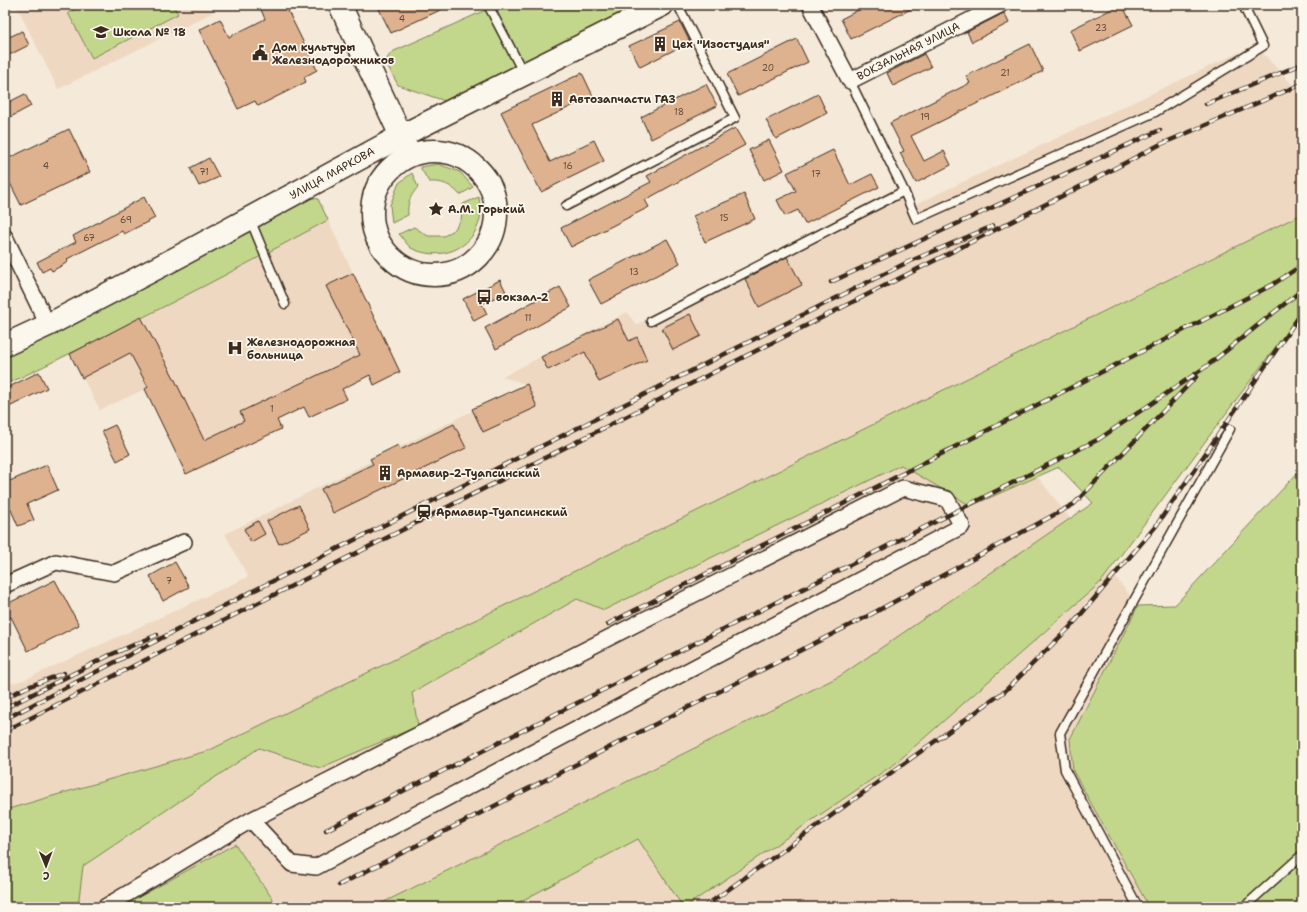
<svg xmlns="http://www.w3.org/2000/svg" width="1307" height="912" font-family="'Shantell Sans',sans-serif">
  <rect width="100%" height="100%" fill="#f5e9d9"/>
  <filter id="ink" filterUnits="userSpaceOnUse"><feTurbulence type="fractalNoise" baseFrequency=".025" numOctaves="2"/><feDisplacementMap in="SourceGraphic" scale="8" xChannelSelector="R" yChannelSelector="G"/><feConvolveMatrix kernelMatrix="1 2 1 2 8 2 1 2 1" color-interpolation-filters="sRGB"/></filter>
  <g filter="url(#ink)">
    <g fill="#eed8c2">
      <path d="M16 5H208L212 13 58 89Z"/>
      <path d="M1255 45 1302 95V261L992 418 1138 606 1070 739 1073 771 1149 907H5V685L24 680 248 577 225 534 526 384 502 377 627 312 636 325 894 189 916 204Z"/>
      <path d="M328 220 400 372 374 385 370 376 342 389 347 399 309 417 304 407 277 420 281 429 186 474 145 389 100 410 70 354 264 254Z"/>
    </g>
    <g fill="#c2d78c" stroke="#7e8055">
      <path d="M84 5H173L178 14 92 58 68 13Z"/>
      <path d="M497 5H638L445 101 398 85 385 61 392 52Z"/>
      <path d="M438 164 460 172 473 187 460 195C451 185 443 181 429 182L420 167Z"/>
      <path d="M412 173 418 187C410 196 407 203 408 215L392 223 390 205 399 183Z"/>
      <path d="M308 197 318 199 328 220C222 278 114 333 5 385V356Z"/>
      <path d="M479 197C480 204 481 213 480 219 473 250 438 262 411 248 407 245 403 238 399 234L414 227 428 236H444L454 230 461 220 463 204Z"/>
      <path d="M1302 214V311L1101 582 896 763 685 907H683L638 839 510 907H374L840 676 1093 503 1059 467 971 506 901 465 604 610 577 599 412 693 418 726 320 768 259 748 83 866 78 907H5V810L210 750Z"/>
      <path d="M1302 468V907H1149L1073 771 1070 739 1138 606 1175 605Z"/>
      <path d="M235 844 278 907H121Z"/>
    </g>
    <g fill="#deb28e" stroke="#3b2a1e">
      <path d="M259 5H285L317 70 304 77 306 82 258 106 255 101 238 109 199 30 220 19 229 37 265 19Z"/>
      <path d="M377 5H451L391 33Z"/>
      <path d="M868 5H919L851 39 841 19Z"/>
      <path d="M1120 5H1122L1133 25 1080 51 1070 30Z"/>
      <path d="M1004 13 1009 23 972 42 967 32Z"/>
      <path d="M680 22 690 42 640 67 629 46Z"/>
      <path d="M22 31 29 45 5 57V39Z"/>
      <path d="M797 39 808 62 738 96 727 74Z"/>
      <path d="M1030 44 1043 71 911 136 924 161 944 151 951 165 916 183 900 153 904 151 890 123 970 83 966 76Z"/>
      <path d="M924 54 931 67 893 86 887 73Z"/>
      <path d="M582 73 593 96 532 125 550 162 594 140 604 161 541 192 501 112Z"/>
      <path d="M706 84 717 106 651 139 641 117Z"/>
      <path d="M25 94 31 106 5 120V104Z"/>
      <path d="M818 94 827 113 776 139 766 120Z"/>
      <path d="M735 128 745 145 645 200 649 207 571 247 561 228 651 182 647 176Z"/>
      <path d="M69 129 90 172 21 205 5 173V160Z"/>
      <path d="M769 140 784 170 764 180 749 150Z"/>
      <path d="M833 150 850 185 872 174 879 187 805 224 798 210 785 216 777 200 796 191 787 173Z"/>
      <path d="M209 158 219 177 199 186 190 168Z"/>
      <path d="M744 194 755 219 705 242 693 216Z"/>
      <path d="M144 197 155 218 124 234 122 231 67 259 68 262 52 271 50 268 42 272 37 262 76 242 73 236Z"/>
      <path d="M667 239 680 263 601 304 588 280Z"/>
      <path d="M787 257 802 285 759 307 745 279Z"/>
      <path d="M353 273 400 372 374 385 370 375 342 389 347 399 309 417 304 407 277 420 281 429 186 474 145 389 148 387 130 353 82 378 70 354 141 317 173 376 204 440 244 421 240 412 360 355 326 286Z"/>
      <path d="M500 280 506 292 482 304 487 314 474 321 463 299Z"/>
      <path d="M560 287 571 307 496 349 485 328Z"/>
      <path d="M690 314 701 336 673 350 662 328Z"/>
      <path d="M618 319 629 341 637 337 647 360 599 382 585 352 548 370 541 357Z"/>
      <path d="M39 372 47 388 5 409V389Z"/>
      <path d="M527 384 537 407 483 432 472 409Z"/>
      <path d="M454 424 466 448 333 513 321 489 373 464 370 459 398 445 400 450Z"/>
      <path d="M115 425 130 454 117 461 102 431Z"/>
      <path d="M47 465 58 490 27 504 34 520 18 526 5 496V483Z"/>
      <path d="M299 505 310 529 279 544 267 521Z"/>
      <path d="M258 521 265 534 251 542 244 529Z"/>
      <path d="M175 562 189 587 163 601 150 576Z"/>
      <path d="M55 580 79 625 28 651 11 617 5 620V605Z"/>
    </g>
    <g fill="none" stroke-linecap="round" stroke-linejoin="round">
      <defs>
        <g id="service">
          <path d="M488 5 524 74"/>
          <path d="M904 191 916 219 1155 112 1263 46 1243 5"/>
          <path d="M566 206 735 118 678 5"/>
          <path d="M250 219 285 304"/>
          <path d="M651 321 904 191 850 81"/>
          <path d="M1138 907 1065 770 1060 733 1230 429"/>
          <path d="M1244 907 1302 855"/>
        </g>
        <g id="minor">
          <path d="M810 5 850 81 1000 5"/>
          <path d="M5 237 48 325"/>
          <path d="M5 585 56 562 114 573 184 542"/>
          <path d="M105 907 251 820 903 488 947 499 962 526 316 867 292 864 251 820"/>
        </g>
        <g id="secondary">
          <path d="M340 5 407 149"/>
          <circle cx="434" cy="213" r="62"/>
          <path d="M5 345 48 325 178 257 401 136 662 5"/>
        </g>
      </defs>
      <use href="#service" stroke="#3b2a1e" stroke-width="11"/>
      <use href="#minor" stroke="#3b2a1e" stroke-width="18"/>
      <use href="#secondary" stroke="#3b2a1e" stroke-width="25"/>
      <use href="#service" stroke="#fbf7ec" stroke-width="8"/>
      <use href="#minor" stroke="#fbf7ec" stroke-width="15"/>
      <use href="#secondary" stroke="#fbf7ec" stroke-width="22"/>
      <defs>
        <g id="rail">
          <path d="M1206 104 1302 64"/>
          <path d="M831 282 1160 130"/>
          <path d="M608 624 1272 285 1302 265"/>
          <path d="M5 698 25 688 64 673"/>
          <path d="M5 708 110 655 157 635"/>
          <path d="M5 719 239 598 906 263 993 226"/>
          <path d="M5 731 1068 193 1159 145 1302 84"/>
          <path d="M326 830 1099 439 1207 366 1302 290"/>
          <path d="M339 885 866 617 1074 504 1196 377"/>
          <path d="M704 907 1005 691 1071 626 1156 526 1302 312"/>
        </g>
      </defs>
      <use href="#rail" stroke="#3b2a1e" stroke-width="4.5"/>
      <use href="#rail" stroke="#fbf7ec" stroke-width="3" stroke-dasharray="9" stroke-linecap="butt"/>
    </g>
  </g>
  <defs>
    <symbol id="school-bare" viewBox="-9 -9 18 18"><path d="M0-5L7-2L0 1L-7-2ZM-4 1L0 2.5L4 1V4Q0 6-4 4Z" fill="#3b2a1e" stroke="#fbf7ec" stroke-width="2.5" paint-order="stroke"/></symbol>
    <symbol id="building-bare" viewBox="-9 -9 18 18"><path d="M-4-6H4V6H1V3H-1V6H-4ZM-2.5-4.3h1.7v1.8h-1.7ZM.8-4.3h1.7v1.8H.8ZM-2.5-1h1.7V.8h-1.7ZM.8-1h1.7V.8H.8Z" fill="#3b2a1e" stroke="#fbf7ec" stroke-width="2.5" paint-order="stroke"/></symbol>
    <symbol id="civic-bare" viewBox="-9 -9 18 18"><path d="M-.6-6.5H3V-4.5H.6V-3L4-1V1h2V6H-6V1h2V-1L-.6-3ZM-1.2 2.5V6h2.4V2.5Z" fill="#3b2a1e" stroke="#fbf7ec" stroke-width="2.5" paint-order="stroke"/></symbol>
    <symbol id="sight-bare" viewBox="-9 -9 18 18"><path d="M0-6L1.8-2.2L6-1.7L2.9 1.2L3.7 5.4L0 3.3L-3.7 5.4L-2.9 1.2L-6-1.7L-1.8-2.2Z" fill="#3b2a1e" stroke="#fbf7ec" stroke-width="2.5" paint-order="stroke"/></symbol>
    <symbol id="bus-bare" viewBox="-9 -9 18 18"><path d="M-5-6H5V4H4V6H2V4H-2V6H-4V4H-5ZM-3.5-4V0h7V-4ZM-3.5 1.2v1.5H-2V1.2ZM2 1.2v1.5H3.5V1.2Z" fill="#3b2a1e" stroke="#fbf7ec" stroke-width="2.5" paint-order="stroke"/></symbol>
    <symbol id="hospital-bare" viewBox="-9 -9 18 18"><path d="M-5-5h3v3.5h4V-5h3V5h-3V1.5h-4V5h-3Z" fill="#3b2a1e" stroke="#fbf7ec" stroke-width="2.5" paint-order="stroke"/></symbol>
    <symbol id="station-bare" viewBox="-9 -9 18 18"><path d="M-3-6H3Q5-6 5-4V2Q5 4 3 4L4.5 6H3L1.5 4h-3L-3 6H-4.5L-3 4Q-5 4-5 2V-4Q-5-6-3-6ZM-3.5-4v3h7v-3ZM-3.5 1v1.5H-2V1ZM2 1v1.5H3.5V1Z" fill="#3b2a1e" stroke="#fbf7ec" stroke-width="2.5" paint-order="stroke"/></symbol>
  </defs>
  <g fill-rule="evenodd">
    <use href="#school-bare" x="90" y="21" width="22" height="22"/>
    <use href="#building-bare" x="649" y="33" width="22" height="22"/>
    <use href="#civic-bare" x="249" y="42" width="22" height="22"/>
    <use href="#building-bare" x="546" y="88" width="22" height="22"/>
    <use href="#sight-bare" x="425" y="198" width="22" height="22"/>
    <use href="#bus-bare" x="473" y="286" width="22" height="22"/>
    <use href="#hospital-bare" x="224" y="337" width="22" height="22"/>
    <use href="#building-bare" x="374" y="462" width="22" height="22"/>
    <use href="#station-bare" x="413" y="501" width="22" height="22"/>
  </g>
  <g text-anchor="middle" stroke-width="3.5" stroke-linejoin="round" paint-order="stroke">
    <g font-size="9" fill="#644c3a">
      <text x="402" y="22">4</text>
      <text x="1101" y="31">23</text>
      <text x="768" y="71">20</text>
      <text x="1005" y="76">21</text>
      <text x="679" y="115">18</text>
      <text x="925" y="120">19</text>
      <text x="46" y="169">4</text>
      <text x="568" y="169">16</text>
      <text x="204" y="175">71</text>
      <text x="816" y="177">17</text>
      <text x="724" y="221">15</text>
      <text x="126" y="223">69</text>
      <text x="89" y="241">67</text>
      <text x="634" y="275">13</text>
      <text x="528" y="321">11</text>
      <text x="272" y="412">1</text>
      <text x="169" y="584">7</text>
    </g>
    <g font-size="11" font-weight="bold" fill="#3b2a1e" stroke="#fbf7ec" text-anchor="start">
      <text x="113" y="36">Школа № 18</text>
      <text x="672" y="48">Цех "Изостудия"</text>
      <text x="272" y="51">Дом культуры<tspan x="272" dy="13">Железнодорожников</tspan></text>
      <text x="569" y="103">Автозапчасти ГАЗ</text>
      <text x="448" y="213">А.М. Горький</text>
      <text x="496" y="301">вокзал-2</text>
      <text x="247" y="346">Железнодорожная<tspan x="247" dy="13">больница</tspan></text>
      <text x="397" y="477">Армавир-2-Туапсинский</text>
      <text x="436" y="516">Армавир-Туапсинский</text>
    </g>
    <g font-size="11" fill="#3b2a1e" stroke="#fbf7ec">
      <text transform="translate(908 51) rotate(-27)" y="4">ВОКЗАЛЬНАЯ УЛИЦА</text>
      <text transform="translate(332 173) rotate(-29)" y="4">УЛИЦА МАРКОВА</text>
    </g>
  </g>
  <rect width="1307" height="912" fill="none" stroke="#fbf7ec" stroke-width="20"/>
  <rect x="10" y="10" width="1287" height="892" fill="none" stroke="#3b2a1e" stroke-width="1.5" filter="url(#ink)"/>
  <g transform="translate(46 866) rotate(179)" stroke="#fbf7ec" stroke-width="3" paint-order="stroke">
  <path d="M0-3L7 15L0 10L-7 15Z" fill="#3b2a1e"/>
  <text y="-6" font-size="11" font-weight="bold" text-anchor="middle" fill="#3b2a1e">С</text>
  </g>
</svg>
